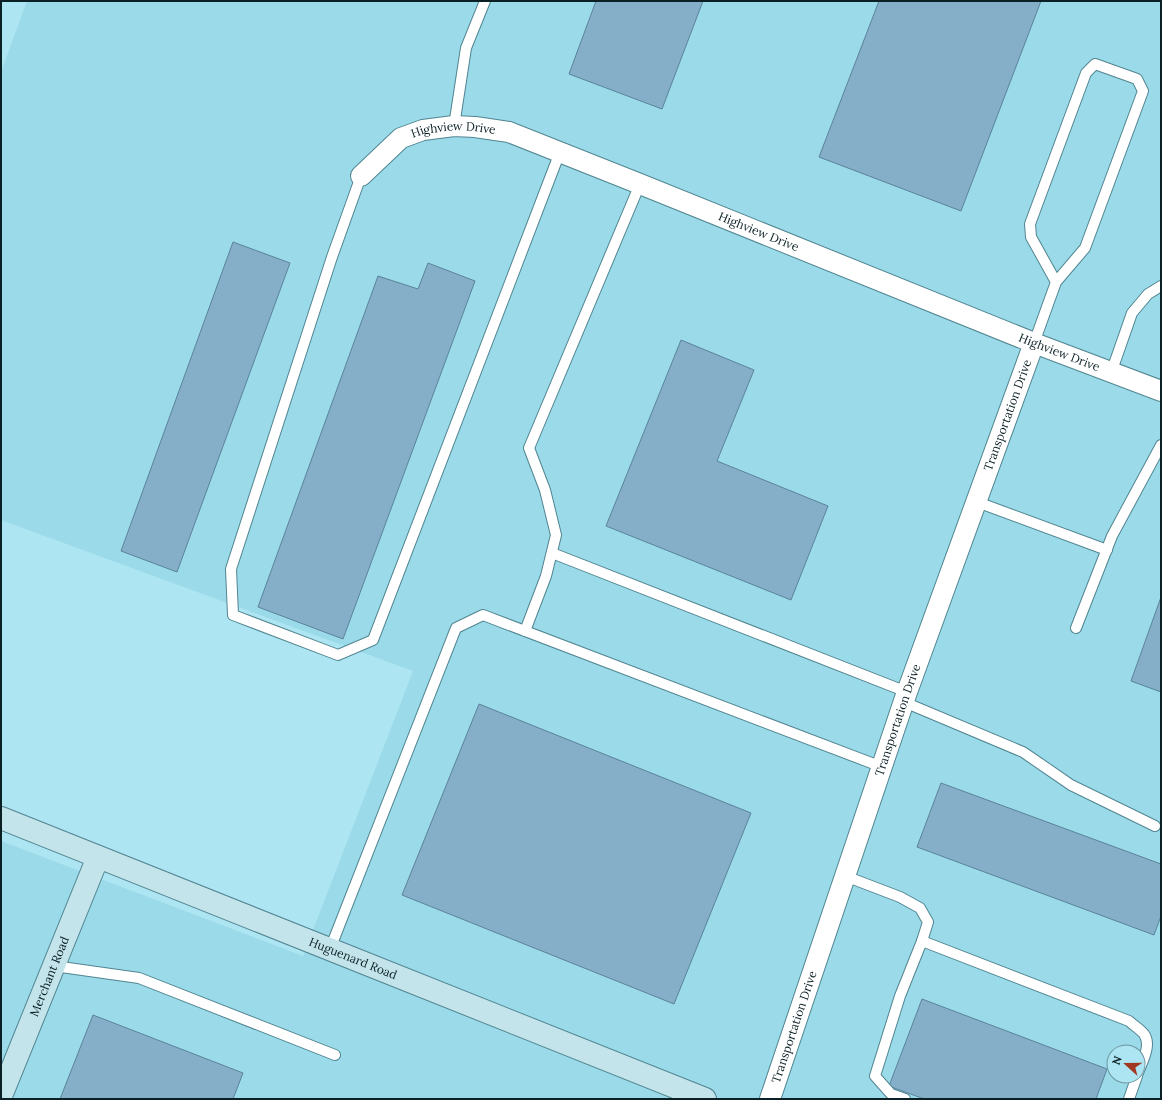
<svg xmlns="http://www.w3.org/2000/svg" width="1162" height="1100" font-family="Lora,serif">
  <rect width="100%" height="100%" fill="#aee5f2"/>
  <path fill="#9adae9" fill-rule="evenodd" d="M27 1H1161V1099H1V841L303 956 413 671 1 520V72ZM1114 1052H1138V1076H1114Z"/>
  <g fill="#85afc8" stroke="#5a839a">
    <path d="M596 1H703L662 109 569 74Z"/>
    <path d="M879 1H1041L961 211 819 157Z"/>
    <path d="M233 242 290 263 177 572 121 551Z"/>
    <path d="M428 263 475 281 343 639 258 607 378 276 418 289Z"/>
    <path d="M681 340 754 370 717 461 828 506 791 600 606 526Z"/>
    <path d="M1161 597V692L1131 681Z"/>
    <path d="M479 704 751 813 674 1004 402 895Z"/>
    <path d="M941 783 1161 864V916L1154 935 917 847Z"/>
    <path d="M922 999 1107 1069 1096 1099H924L889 1086Z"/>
    <path d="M93 1015 243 1073 233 1099H60Z"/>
  </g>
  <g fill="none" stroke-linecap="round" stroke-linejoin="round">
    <defs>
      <g id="lane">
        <path d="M454 126 466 48 485 1"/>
        <path d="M361 176 332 257 231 569 233 615 338 655 373 640 560 152"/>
        <path d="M1034 343 1056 282 1031 237 1030 224 1086 73 1095 64 1137 79 1143 91 1085 248 1056 282"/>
        <path d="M1111 373 1132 313 1148 294 1161 286"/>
        <path d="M977 502 1107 550"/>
        <path d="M552 553 907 692"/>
        <path d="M1076 628 1112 536 1161 445"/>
        <path d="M525 631 546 576 556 535 545 490 529 448 640 184"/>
        <path d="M904 702 1023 752 1071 785 1155 826"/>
        <path d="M845 876 900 897 920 908 928 922 922 941 900 996 875 1076 891 1094 905 1099"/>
        <path d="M922 941 1129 1021C1133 1025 1140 1029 1144 1034 1152 1045 1142 1062 1138 1073"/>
        <path d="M330 949 456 628 483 615 882 767"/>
        <path d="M54 966 139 978 335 1055"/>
        <path d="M1129 1099 1137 1076"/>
      </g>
      <g id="street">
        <path id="s1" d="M361 176 401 138 423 130 454 126 475 127 509 132 640 184 1034 343 1161 391"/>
        <path id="s2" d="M770 1099 907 692 1034 343"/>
      </g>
      <g id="secondary">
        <path id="s3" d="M1 818 705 1099"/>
        <path id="s4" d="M1 1096 98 857"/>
      </g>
    </defs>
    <use href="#lane" stroke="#518591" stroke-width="12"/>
    <use href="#street" stroke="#518591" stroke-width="22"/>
    <use href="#secondary" stroke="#518591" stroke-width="24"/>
    <use href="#lane" stroke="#fff" stroke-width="10"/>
    <use href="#street" stroke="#fff" stroke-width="20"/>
    <use href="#secondary" stroke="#c3e4ea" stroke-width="22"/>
  </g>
  <g text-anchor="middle" stroke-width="4" stroke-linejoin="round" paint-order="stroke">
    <g font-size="12" fill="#0b2025" stroke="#aee5f2">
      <text dy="4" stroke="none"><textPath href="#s1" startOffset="109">Highview Drive</textPath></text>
      <text dy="4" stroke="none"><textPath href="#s1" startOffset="434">Highview Drive</textPath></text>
      <text dy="4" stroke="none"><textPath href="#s1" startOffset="758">Highview Drive</textPath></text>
      <text dy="4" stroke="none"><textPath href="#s2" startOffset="724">Transportation Drive</textPath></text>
      <text dy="4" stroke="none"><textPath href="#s2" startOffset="400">Transportation Drive</textPath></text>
      <text dy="4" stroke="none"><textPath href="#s3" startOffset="379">Huguenard Road</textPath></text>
      <text dy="4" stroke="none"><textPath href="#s4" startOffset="129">Merchant Road</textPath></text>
      <text dy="4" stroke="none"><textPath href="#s2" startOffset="76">Transportation Drive</textPath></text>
    </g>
  </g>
  <rect width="1162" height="1100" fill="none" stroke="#0b2025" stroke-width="4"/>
  <g transform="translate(1126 1064) rotate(291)"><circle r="19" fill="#aee5f2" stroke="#6d96a0"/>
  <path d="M0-3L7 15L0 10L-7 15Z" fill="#a13821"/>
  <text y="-6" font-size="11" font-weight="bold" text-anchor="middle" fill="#0b2025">N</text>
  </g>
</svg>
